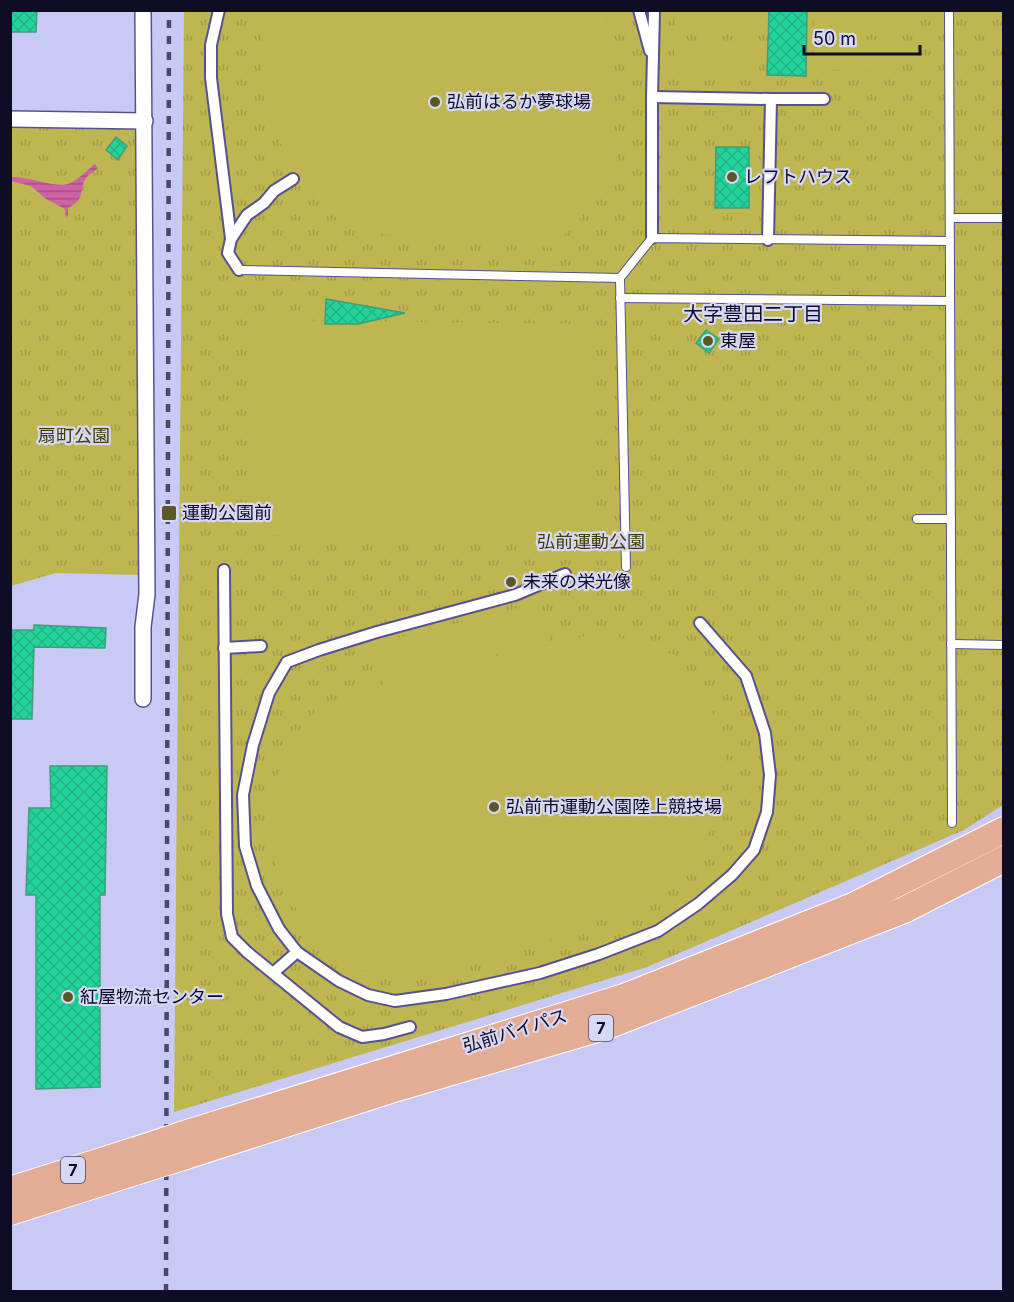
<svg xmlns="http://www.w3.org/2000/svg" width="1014" height="1302" font-family="Inter,'Noto Sans JP',sans-serif">
  <defs>
    <pattern id="park-tufts" width="24" height="20" patternUnits="userSpaceOnUse" patternTransform="scale(1.5)"><rect width="24" height="20" fill="#beb651"/><path d="M3 7l-1-3M5 7V3M7 7l1-3M15 17l-1-3M17 17v-4M19 17l1-3" fill="none" stroke="#a29b46"/></pattern>
    <pattern id="water-rules" width="6" height="5" patternUnits="userSpaceOnUse" patternTransform="scale(1.5)"><rect width="6" height="5" fill="#ce62a4"/><path d="M0 2.5h6" fill="none" stroke="#a64f85"/></pattern>
    <pattern id="building-cross-hatch" width="8" height="8" patternUnits="userSpaceOnUse" patternTransform="scale(1.5)"><rect width="8" height="8" fill="#24d39b"/><path d="M0 0l8 8M0 8l8-8" fill="none" stroke="#1fb485"/></pattern>
  </defs>
  <rect width="100%" height="100%" fill="#c9c9f5"/>
  <g fill="url(#park-tufts)">
    <path d="M184 11H1003V805L964 830 647 967 174 1112Z"/>
    <path d="M11 121 139 129V575L56 573 11 586Z"/>
  </g>
  <g fill="#beb651">
    <path d="M268 11H605L619 174 553 248 386 235 347 223 327 213 311 191 274 133 265 107 261 76 262 41Z"/>
    <path d="M676 11H761L760 28 676 26Z"/>
    <path d="M814 11H898V28L814 26Z"/>
    <path d="M814 38 899 41 898 71 813 69Z"/>
    <path d="M675 42 760 44 759 75 674 72Z"/>
    <path d="M251 320 594 324 592 539 249 535Z"/>
    <path d="M541 602 550 640 443 669 604 632 677 656 707 699 727 751 715 821 689 871 634 906 575 931 493 960 428 976 362 970 314 941 276 872 269 793 303 722 327 703 383 685 373 644Z"/>
  </g>
  <path fill="url(#water-rules)" d="M95 164 98 168C95 171 88 175 86 178 78 191 87 198 68 208V216L66 217 65 209 46 199 31 186 11 181V177C27 176 57 188 68 184 77 181 87 170 95 164Z"/>
  <g fill="url(#building-cross-hatch)" stroke="#439c79" stroke-width="1.5">
    <path d="M10 10H37L36 32H10Z"/>
    <path d="M769 10H807L806 76 767 75Z"/>
    <path d="M116 137 127 146 118 160 106 150Z"/>
    <path d="M716 147H749V208H715Z"/>
    <path d="M326 299 405 313 358 324H325Z"/>
    <path d="M706 330 719 339 709 353 696 343Z"/>
    <path d="M34 625 106 628 105 648 34 647 32 719H10V630H34Z"/>
    <path d="M50 766H107L105 895H100V1087L36 1089V895H26L29 808H51Z"/>
  </g>
  <g fill="none" stroke-linecap="round" stroke-linejoin="round">
    <defs>
      <g id="service">
        <path d="M949 10 952 823"/>
        <path d="M950 218H1004"/>
        <path d="M239 270 620 278 626 567"/>
        <path d="M620 278 652 238 950 241"/>
        <path d="M620 298 950 301"/>
        <path d="M917 519H951"/>
        <path d="M951 644 1004 645"/>
      </g>
      <g id="pedestrian">
        <path d="M219 10 211 45V78L231 239 228 253 239 270"/>
        <path d="M639 10 650 51"/>
        <path d="M652 97 771 99"/>
        <path d="M652 238V97L654 10"/>
        <path d="M231 239 247 215 264 203 274 191 293 179"/>
        <path d="M768 240 771 99H824"/>
        <path d="M224 570 227 914 232 937 247 952 339 1027 362 1037 384 1034 410 1027"/>
        <path d="M565 574 515 595 377 632 319 650 287 662 269 693 253 745 243 795 245 846 257 886 279 929 297 952 339 981 368 995 395 1001 446 994 540 973 599 954 658 931 698 904 732 875 754 850 767 812 770 775 765 733 746 676 700 623"/>
        <path d="M224 648 261 646"/>
        <path d="M273 973 297 952"/>
      </g>
      <g id="minor">
        <path d="M143 10 147 594 143 627V699"/>
        <path d="M10 119 145 121"/>
      </g>
      <g id="trunk">
        <path d="M181 1135 624 997 853 906 1004 830"/>
        <path d="M183 1157 397 1088 607 1026 904 910 1004 859"/>
        <path d="M10 1190 136 1150"/>
        <path d="M10 1212 135 1172"/>
      </g>
    </defs>
    <use href="#service" stroke="#565291" stroke-width="10"/>
    <use href="#pedestrian" stroke="#565291" stroke-width="14"/>
    <use href="#minor" stroke="#565291" stroke-width="18"/>
    <use href="#trunk" stroke="#fff" stroke-width="28"/>
    <use href="#service" stroke="#fff" stroke-width="8"/>
    <use href="#pedestrian" stroke="#fff" stroke-width="10"/>
    <use href="#minor" stroke="#fff" stroke-width="15"/>
    <use href="#trunk" stroke="#e3ac94" stroke-width="26"/>
    <path stroke="#4a4868" stroke-width="4.5" stroke-dasharray="8 8" stroke-linecap="butt" d="M166 1292 169 10"/>
    <defs>
      <g id="trunk-bridge">
        <path d="M136 1150 181 1135"/>
        <path d="M135 1172 183 1157"/>
      </g>
    </defs>
    <use href="#trunk-bridge" stroke="#fff" stroke-width="28" stroke-linecap="butt"/>
    <use href="#trunk-bridge" stroke="#e3ac94" stroke-width="26"/>
  </g>
  <g fill="#5c5825" stroke="#d7d8f5" stroke-width="2">
    <circle cx="435" cy="102" r="6"/>
    <circle cx="732" cy="177" r="6"/>
    <circle cx="708" cy="341" r="6"/>
    <rect x="161" y="505" width="16" height="16" rx="3"/>
    <circle cx="511" cy="582" r="6"/>
    <circle cx="494" cy="807" r="6"/>
    <circle cx="68" cy="997" r="6"/>
  </g>
  <g text-anchor="middle" stroke-width="4.5" stroke-linejoin="round" paint-order="stroke">
    <g fill="#d7d8f5" stroke="#4b4964" stroke-width="1.5">
      <rect x="589" y="1015" width="24" height="26" rx="4.5"/>
      <rect x="61" y="1157" width="24" height="26" rx="4.5"/>
    </g>
    <g font-size="16" font-weight="bold" fill="#0f0c26">
      <text x="601" y="1034">7</text>
      <text x="73" y="1176">7</text>
    </g>
    <g font-size="18" fill="#0f0c26" stroke="#d7d8f5" text-anchor="start">
      <text x="447" y="108">弘前はるか夢球場</text>
      <text x="744" y="183">レフトハウス</text>
      <text x="720" y="347">東屋</text>
      <text x="182" y="519">運動公園前</text>
      <text x="523" y="588">未来の栄光像</text>
      <text x="506" y="813">弘前市運動公園陸上競技場</text>
      <text x="80" y="1003">紅屋物流センター</text>
    </g>
    <g font-size="18" fill="#403b00" stroke="#d7d8f5">
      <text x="74" y="442">扇町公園</text>
      <text x="591" y="548">弘前運動公園</text>
    </g>
    <g font-size="18" fill="#0f0c26" stroke="#d7d8f5">
      <text transform="translate(515 1031) rotate(-17)" y="6">弘前バイパス</text>
    </g>
    <g font-size="20" fill="#0f0c26" stroke="#d7d8f5">
      <text x="753" y="321">大字豊田二丁目</text>
    </g>
  </g>
  <rect width="1014" height="1302" fill="none" stroke="#0f0c26" stroke-width="24"/>
  <path d="M804 45v9h116v-9" fill="none" stroke="#0f0c26" stroke-width="3"/>
  <text x="813" y="45" font-size="18" fill="#0f0c26" stroke="#d7d8f5" stroke-width="4.5" paint-order="stroke">50 m</text>
</svg>
